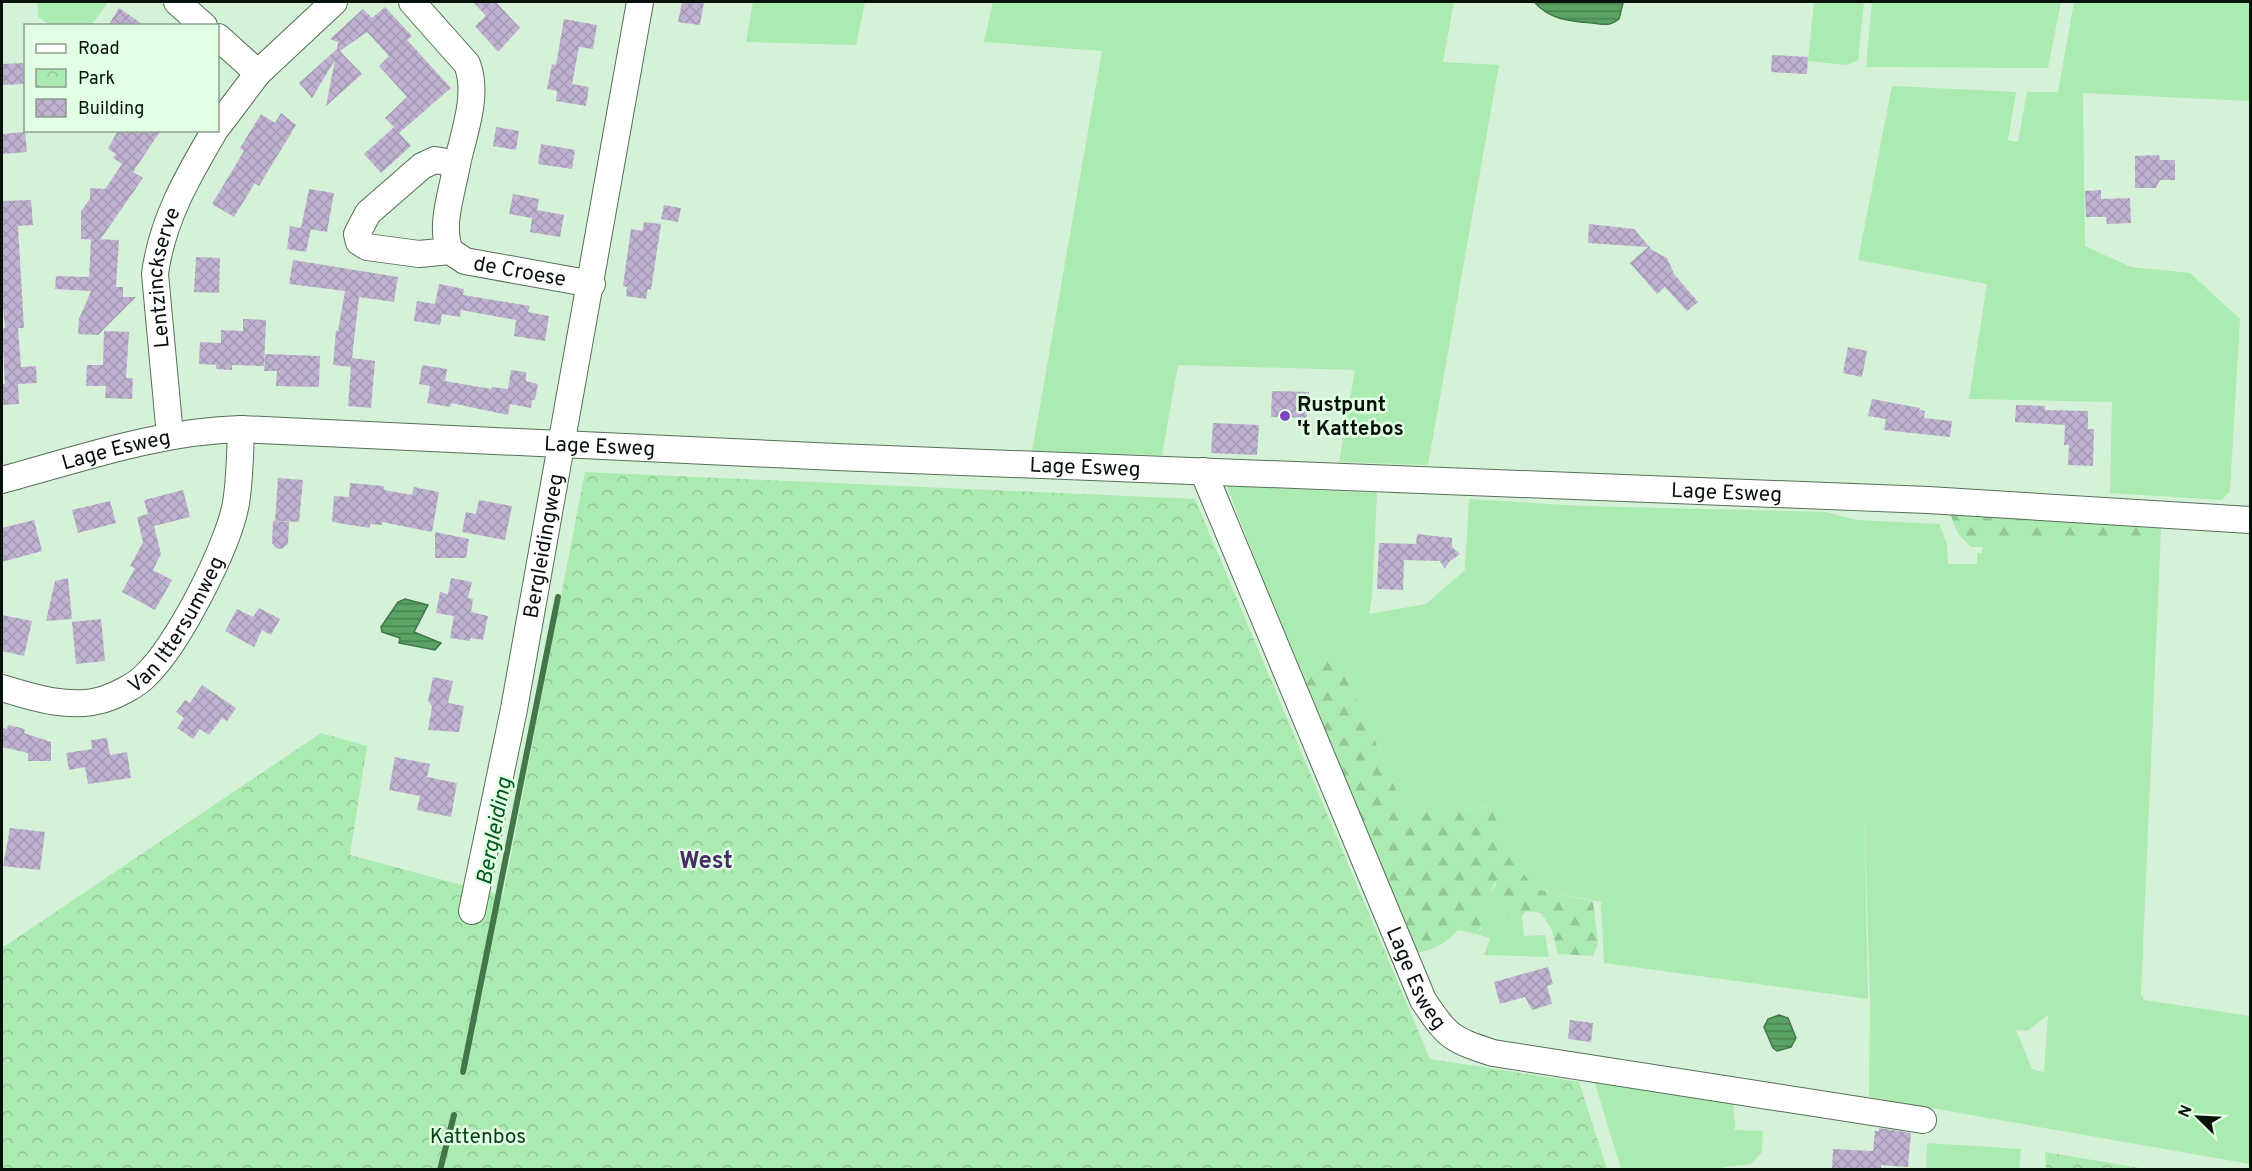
<svg xmlns="http://www.w3.org/2000/svg" width="2252" height="1171" font-family="Overpass,sans-serif">
  <defs>
    <pattern id="forest-firs" width="22" height="20" patternUnits="userSpaceOnUse" patternTransform="scale(1.5)"><rect width="22" height="20" fill="#abebb1"/><path d="M5 1l3.5 6h-7zM16 11l3.5 6h-7z" fill="#92c897"/></pattern>
    <pattern id="park-crowns" width="20" height="18" patternUnits="userSpaceOnUse" patternTransform="scale(1.5)"><rect width="20" height="18" fill="#abebb1"/><path d="M2 6a3 3 0 1 1 6 0M12 15a3 3 0 1 1 6 0" fill="none" stroke="#92c897"/></pattern>
    <pattern id="water-rules" width="6" height="5" patternUnits="userSpaceOnUse" patternTransform="scale(1.5)"><rect width="6" height="5" fill="#5aa364"/><path d="M0 2.5h6" fill="none" stroke="#498351"/></pattern>
    <pattern id="building-cross-hatch" width="8" height="8" patternUnits="userSpaceOnUse" patternTransform="scale(1.5)"><rect width="8" height="8" fill="#bfb2d1"/><path d="M0 0l8 8M0 8l8-8" fill="none" stroke="#a398b2"/></pattern>
  </defs>
  <rect width="100%" height="100%" fill="#d5f1d7"/>
  <g fill="#abebb1" fill-rule="evenodd">
    <path d="M37 2H108L91 26 51 25 38 17Z"/>
    <path d="M753 2H865L856 45 746 42Z"/>
    <path d="M993 2H1454L1443 62 1499 65 1428 465 1339 462 1355 370 1178 365 1162 455 1032 452 1102 51 984 42Z"/>
    <path d="M1814 2H1864L1858 60 1847 65 1808 61Z"/>
    <path d="M1872 2H2061L2048 68 1866 67Z"/>
    <path d="M2074 2H2250V101L2083 93 2085 246 2131 267 2190 273 2240 319 2230 491 2222 500 2110 493 2112 402 1969 399 1987 284 1858 260 1892 86 2016 92 2008 140 2018 142 2027 92H2058Z"/>
    <path d="M1227 486 1377 493 1372 597 1369 614 1426 604 1465 570 1469 499 1582 506 1826 512 1856 520 1939 524 1947 544 1948 564H1977V553H1982L1983 539 2129 540 2161 529 2141 994 2144 1000 2250 1016V1164L1869 1097 1870 1001 1864 805 1868 999 1604 963 1601 902 1540 890 1526 877 1490 807 1406 813 1335 648 1295 664ZM2048 1015 2044 1072 2032 1069 2016 1030 2027 1031Z"/>
    <path d="M1497 882 1498 919 1522 917 1524 936 1545 935 1549 957 1484 955 1490 938 1476 934 1481 929 1487 899Z"/>
    <path d="M1593 1077 1733 1099 1735 1130 1763 1131 1762 1152 1751 1164 1723 1167 1722 1169H1621Z"/>
    <path d="M1927 1143 2021 1149 2019 1169H1926Z"/>
  </g>
  <g fill="url(#forest-firs)">
    <path d="M1949 511 2161 524V529L2129 540 1983 539V547H1971L1958 534Z"/>
    <path d="M1335 648 1406 813 1490 807 1526 877 1540 890 1593 901 1598 944 1593 956 1558 954 1552 930 1541 913 1526 911 1522 917 1498 919 1496 882C1485 896 1489 921 1476 934L1458 930C1445 945 1434 949 1416 953L1295 664Z"/>
  </g>
  <g fill="url(#park-crowns)">
    <path d="M585 472 1195 499 1430 1059 1579 1082 1607 1169 2 1170V948L321 733 367 746 350 855 503 896Z"/>
    <path d="M2045 1152 2146 1169H2046Z"/>
  </g>
  <g fill="url(#water-rules)" stroke="#427849" stroke-width="1.5">
    <path d="M1534 2H1622L1623 3 1619 19C1609 27 1603 24 1592 23 1568 21 1551 20 1534 2Z"/>
    <path d="M405 599 428 605 414 632 441 643 435 650 399 643 400 638 382 632 381 627 398 602Z"/>
    <path d="M1779 1015 1788 1018 1796 1038 1791 1047 1777 1051 1773 1048 1764 1027 1768 1019Z"/>
  </g>
  <g fill="none" stroke-linecap="round" stroke-linejoin="round">
    <g stroke="#427849" stroke-width="6">
      <path d="M463 1072 558 597"/>
      <path d="M440 1170 454 1115"/>
    </g>
  </g>
  <g fill="url(#building-cross-hatch)">
    <path d="M473 2H496L520 28 498 52 475 26 486 16Z"/>
    <path d="M682 2H704L700 25 678 22Z"/>
    <path d="M385 7 412 36 407 40 451 88 399 133 411 146 381 173 364 154 394 127 385 118 407 97 379 66 389 56 367 32 340 51 362 74 326 106 335 60 312 98 299 83 337 49 338 42 330 39 363 9 372 18Z"/>
    <path d="M119 8 145 26H108Z"/>
    <path d="M564 19 597 25 593 49 579 47 572 84 589 87 586 106 556 101 557 91 547 89 552 64 556 65Z"/>
    <path d="M1772 55 1808 57 1807 74 1771 72Z"/>
    <path d="M23 63 24 84 3 85 2 64Z"/>
    <path d="M281 113 296 125 259 186 255 183 234 217 212 204 244 151 240 148 261 114 275 123Z"/>
    <path d="M496 127 519 131 516 150 493 146Z"/>
    <path d="M118 130H161L133 172 143 178 100 240 81 239V211L90 199V188L105 189 122 164 113 158 116 154 108 149Z"/>
    <path d="M25 132 27 152 2 154V134Z"/>
    <path d="M541 144 575 150 572 169 538 164Z"/>
    <path d="M2159 155 2160 160H2175V180H2160L2156 188H2135V156Z"/>
    <path d="M309 189 334 193 327 232 303 228 311 229 306 252 287 249 290 226 301 228Z"/>
    <path d="M2101 190V199L2130 198 2131 223 2107 224 2106 217H2086L2085 191Z"/>
    <path d="M513 194 539 199 537 210 564 215 560 237 530 232 532 218 509 214Z"/>
    <path d="M31 200 33 225 18 226 24 328H18L21 367 36 366 37 383 18 384 19 404 2 405V384H5L2 329 5 328 2 298V201Z"/>
    <path d="M664 205 681 208 678 222 661 219Z"/>
    <path d="M644 222 661 224 651 290 648 289 646 299 626 296 627 287 623 286 631 229 642 231Z"/>
    <path d="M1589 224 1634 229 1652 250 1667 258 1674 274 1698 302 1687 311 1665 287 1657 294 1630 263 1648 247 1588 243Z"/>
    <path d="M91 239 119 240 116 287H123V297H136L98 335 78 334 79 319 91 291 55 289 56 276 89 277Z"/>
    <path d="M196 257 220 258 219 293 194 292Z"/>
    <path d="M293 260 398 277 394 302 359 297 352 358 375 361 371 408 348 406 351 367 333 365 336 330 338 331 345 291 289 284Z"/>
    <path d="M439 284 464 289 463 295 530 306 528 312 549 316 545 341 514 336 516 320 461 310 460 317 442 314 440 325 414 321 417 301 435 304Z"/>
    <path d="M243 319 266 320 264 366 232 365V370L216 369V365L199 364 200 342 221 343V330L243 331Z"/>
    <path d="M104 331 129 332 126 378H133L132 399 105 398 106 386H86L87 365H103Z"/>
    <path d="M1848 347 1867 351 1862 377 1843 373Z"/>
    <path d="M265 354 320 356 319 387 276 386 277 371H264Z"/>
    <path d="M422 365 447 369 445 381 491 389 492 387 508 389 511 370 526 372V381L538 384 535 400H532L531 408 510 404 508 415 451 403 450 407 427 403 430 386 419 384Z"/>
    <path d="M1272 391 1309 392 1307 418 1271 417Z"/>
    <path d="M1872 399 1920 408 1919 410 1925 411 1924 418 1952 421 1950 437 1884 430 1886 419 1868 416Z"/>
    <path d="M2016 405 2045 406V410L2088 411V429H2094L2093 466 2068 465 2069 445H2064L2065 425 2015 422Z"/>
    <path d="M1213 423 1259 425 1257 455 1211 453Z"/>
    <path d="M278 478 303 480 299 522 275 521Z"/>
    <path d="M350 483 384 486V490L412 495 414 487 439 492 432 532 382 522V525L370 524V528L332 522 334 496 349 497Z"/>
    <path d="M183 490 190 517 154 526 161 554 153 570 172 580 155 610 122 592 135 568 130 566 143 542 137 517 148 514 144 500Z"/>
    <path d="M479 500 512 506 505 540 462 532 466 512 476 514Z"/>
    <path d="M110 501 116 523 78 533 72 510Z"/>
    <path d="M34 520 42 551 2 562V528Z"/>
    <path d="M273 521 289 522 288 544 282 549 276 548 272 543Z"/>
    <path d="M435 532 469 539 466 558H435Z"/>
    <path d="M1417 534 1452 538V547L1460 554 1449 562 1445 569 1440 561 1404 560 1403 590 1377 589 1379 543 1416 544Z"/>
    <path d="M68 578 72 619 46 621 55 581Z"/>
    <path d="M451 578 472 582 468 598 473 599 471 612 488 616 483 640 470 638V641L450 638 454 616 436 613 440 592 448 594Z"/>
    <path d="M259 608 280 619 271 635 262 630 254 647 225 631 237 609 253 617Z"/>
    <path d="M2 615 32 621 24 656 2 651Z"/>
    <path d="M101 619 105 661 76 664 72 622Z"/>
    <path d="M433 677 453 681 448 703 464 706 459 732 428 730 432 706 428 701Z"/>
    <path d="M202 685 236 708 227 721 222 718 209 735 200 729 193 739 177 728 184 718 176 712 185 700 190 703Z"/>
    <path d="M8 725 25 729 24 733 51 742V761H28V753L2 747V728L7 729Z"/>
    <path d="M107 738 110 755 127 752 131 778 88 784 85 767 69 770 66 753 92 749 91 740Z"/>
    <path d="M395 757 430 764 427 777 457 783 451 817 417 810 420 796 389 790Z"/>
    <path d="M10 828 45 832 40 870 3 866Z"/>
    <path d="M1548 967 1553 984 1547 986 1552 1004 1532 1010 1525 997 1500 1004 1494 982Z"/>
    <path d="M1570 1020 1593 1023 1591 1042 1568 1039Z"/>
    <path d="M1879 1128 1911 1133 1908 1167 1881 1165V1170H1832L1833 1149 1873 1151 1875 1131H1879Z"/>
  </g>
  <g fill="none" stroke-linecap="round" stroke-linejoin="round">
    <defs>
      <g id="minor">
        <path d="M177 2 204 26"/>
        <path id="s1" d="M412 2 467 64C479 94 464 133 457 164L435 160 422 166 368 213 357 234 359 242 367 247 419 254 450 251 465 261 592 284"/>
        <path d="M218 37 258 73"/>
        <path d="M218 126 258 73 334 2"/>
        <path d="M450 251C439 225 453 190 457 164"/>
        <path id="s2" d="M170 436 155 274C162 220 188 176 215 130"/>
        <path id="s3" d="M1203 471 1423 1000C1448 1037 1450 1039 1493 1053L1923 1120"/>
        <path id="s4" d="M2 480C80 459 159 431 241 429L836 457 1928 500 2250 520"/>
        <path id="s5" d="M2 688C34 698 72 710 105 699 117 695 137 685 145 676 177 647 229 545 236 503 240 479 240 453 241 429"/>
        <path id="s6" d="M472 911 514 709 640 2"/>
      </g>
    </defs>
    <use href="#minor" stroke="#566f58" stroke-width="28"/>
    <use href="#minor" stroke="#fff" stroke-width="26"/>
  </g>
  <circle fill="#8045bb" stroke="#e2fee4" stroke-width="2" cx="1285" cy="416" r="6"/>
  <g text-anchor="middle" stroke-width="5" stroke-linejoin="round" paint-order="stroke">
    <g font-size="21" fill="#09120a" stroke="#e2fee4">
      <text dy="7" stroke="none"><textPath href="#s1" startOffset="492">de Croese</textPath></text>
      <text dy="7" stroke="none"><textPath href="#s2" startOffset="160">Lentzinckserve</textPath></text>
      <text dy="7" stroke="none"><textPath href="#s4" startOffset="604">Lage Esweg</textPath></text>
      <text dy="7" stroke="none"><textPath href="#s4" startOffset="118">Lage Esweg</textPath></text>
      <text dy="7" stroke="none"><textPath href="#s4" startOffset="1090">Lage Esweg</textPath></text>
      <text dy="7" stroke="none"><textPath href="#s4" startOffset="1732">Lage Esweg</textPath></text>
      <text dy="7" stroke="none"><textPath href="#s6" startOffset="372">Bergleidingweg</textPath></text>
      <text dy="7" stroke="none"><textPath href="#s5" startOffset="212">Van Ittersumweg</textPath></text>
      <text dy="7" stroke="none"><textPath href="#s3" startOffset="550">Lage Esweg</textPath></text>
    </g>
    <g font-size="21" font-weight="bold" fill="#09120a" stroke="#e2fee4" text-anchor="start">
      <text x="1297" y="411">Rustpunt<tspan x="1297" dy="24">'t Kattebos</tspan></text>
    </g>
    <g font-size="21" fill="#063e14" stroke="#e2fee4">
      <text x="478" y="1143">Kattenbos</text>
    </g>
    <g font-size="22" font-style="italic" fill="#02581c" stroke="#e2fee4">
      <text transform="translate(493 831) rotate(-79)" y="8">Bergleiding</text>
    </g>
    <g font-size="24" font-weight="bold" fill="#472b65" stroke="#e2fee4">
      <text x="706" y="868">West</text>
    </g>
  </g>
  <rect width="2252" height="1171" fill="none" stroke="#09120a" stroke-width="6"/>
  <rect x="24" y="24" width="195" height="108" fill="#e2fee4" stroke="#8ba08d" stroke-width="1.5"/>
  <rect x="36" y="44" width="30" height="9" fill="#ffffff" stroke="#8ba08d" stroke-width="1.5"/>
  <text x="78" y="54" font-size="18" fill="#09120a">Road</text>
  <rect x="36" y="69" width="30" height="18" fill="url(#park-crowns)" stroke="#8ba08d" stroke-width="1.5"/>
  <text x="78" y="84" font-size="18" fill="#09120a">Park</text>
  <rect x="36" y="99" width="30" height="18" fill="url(#building-cross-hatch)" stroke="#8ba08d" stroke-width="1.5"/>
  <text x="78" y="114" font-size="18" fill="#09120a">Building</text>
  <g transform="translate(2198 1117) rotate(294)" stroke="#e2fee4" stroke-width="4.5" paint-order="stroke">
  <path d="M0-4.5L10 22L0 15L-10 22Z" fill="#09120a"/>
  <text y="-9" font-size="16" font-weight="bold" text-anchor="middle" fill="#09120a">N</text>
  </g>
</svg>
